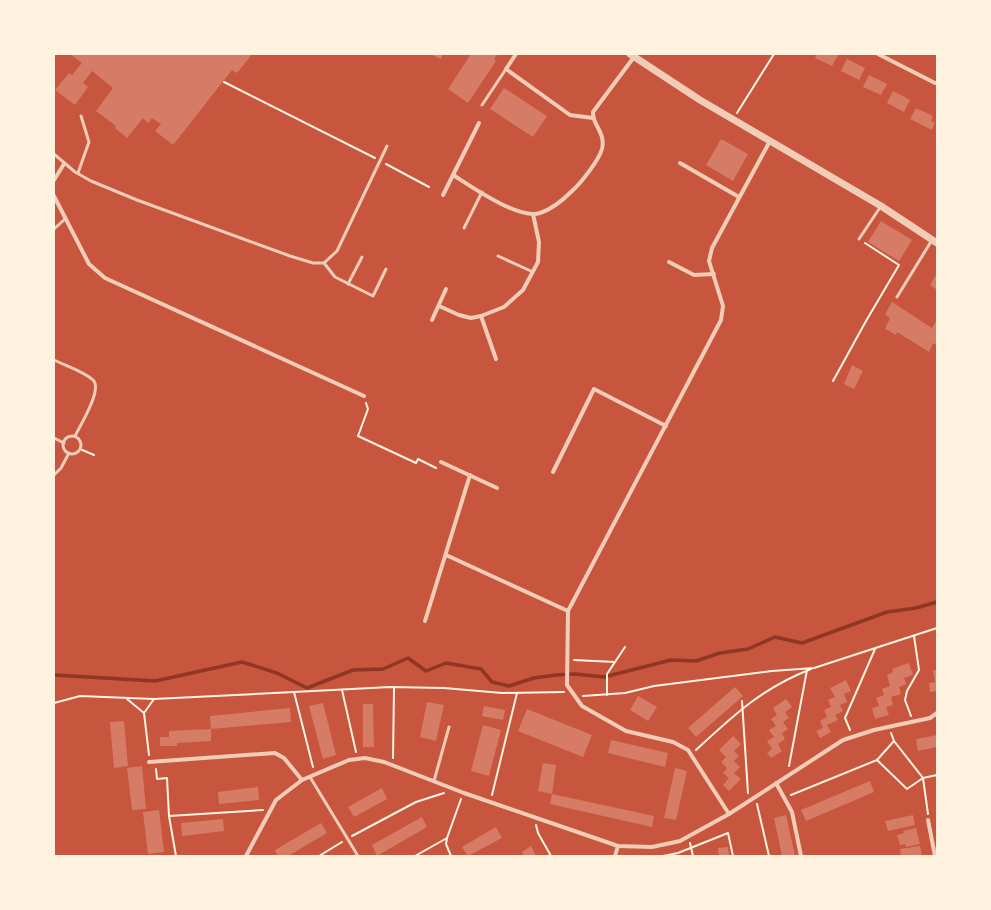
<svg xmlns="http://www.w3.org/2000/svg" width="991" height="910" font-family="'Work Sans',sans-serif">
  <rect width="100%" height="100%" fill="#c8553d"/>
  <g fill="none" stroke-linecap="round" stroke-linejoin="round">
    <path stroke="#8f3625" stroke-width="3.5" d="M54 675 155 681 242 662 277 673 307 688 353 670 383 669 408 658 426 671 446 663 481 669 492 682 509 686 534 678 556 675 575 674 604 677 671 660 696 661 720 653 748 649 775 637 802 643 887 612 916 608 937 602"/>
  </g>
  <g fill="#d67c66">
    <path d="M70 54H252L237 73 232 70 173 145 155 131 161 124 152 118 148 123 143 118 127 138 115 128 116 126 96 111 113 88 92 71 83 83 88 87 75 105 55 90 69 73 72 75 82 63Z"/>
    <path d="M430 54H443L441 59Z"/>
    <path d="M471 54H498L494 59 496 61 468 103 448 89Z"/>
    <path d="M817 54H837L838 55 832 66 815 58Z"/>
    <path d="M847 59 865 68 859 80 841 71Z"/>
    <path d="M869 75 887 84 881 95 863 87Z"/>
    <path d="M504 88 547 116 533 137 490 109Z"/>
    <path d="M893 91 910 100 904 112 887 103Z"/>
    <path d="M916 108 933 116 931 121 935 123 932 130 910 119Z"/>
    <path d="M721 139 748 154 733 181 706 165Z"/>
    <path d="M881 221 912 240 899 261 868 242Z"/>
    <path d="M937 273V290L930 285Z"/>
    <path d="M892 302 932 328 937 319V345L933 343 929 352 897 332 896 335 885 329 890 318 885 314Z"/>
    <path d="M852 365 863 371 854 389 844 384Z"/>
    <path d="M909 663 913 675 904 678 906 684 899 687 901 694 891 697 893 705 886 707 889 715 875 719 872 708 879 706 876 698 884 695 882 689 890 686 887 675 893 672 892 669Z"/>
    <path d="M933 670H937V691L930 692 929 683 935 682Z"/>
    <path d="M846 680 851 691 844 694 847 702 840 705 843 711 835 715 838 720 827 725 831 732 820 738 816 731 823 728 820 721 827 717 824 710 831 707 828 700 835 697 830 688Z"/>
    <path d="M735 687 743 696 696 737 688 728Z"/>
    <path d="M638 696 657 707 648 721 630 710Z"/>
    <path d="M786 699 792 707 785 712 789 718 783 722 788 729 782 733 785 739 778 744 782 751 771 758 767 753 772 749 767 741 774 737 769 730 776 726 771 719 777 715 773 708Z"/>
    <path d="M427 702 444 705 436 741 420 737Z"/>
    <path d="M323 703 336 755 323 759 309 706Z"/>
    <path d="M363 704H373L374 747H363Z"/>
    <path d="M484 706 505 710 503 720 482 716Z"/>
    <path d="M290 708 291 722 211 729 210 716Z"/>
    <path d="M527 709 592 735 583 757 518 731Z"/>
    <path d="M124 721 128 766 114 768 110 722Z"/>
    <path d="M483 725 501 730 489 776 471 771Z"/>
    <path d="M211 729V741L177 743V746H160V737H169V731Z"/>
    <path d="M937 735V747L918 751 916 739Z"/>
    <path d="M733 736 741 744 734 751 739 756 734 761 740 767 734 773 741 779 729 791 723 785 729 778 723 773 727 768 721 762 726 757 719 750Z"/>
    <path d="M611 740 668 753 665 767 608 753Z"/>
    <path d="M543 763 556 765 552 794 538 791Z"/>
    <path d="M142 766 146 809 132 810 127 768Z"/>
    <path d="M675 768 687 771 676 820 664 818Z"/>
    <path d="M870 781 874 792 806 821 801 810Z"/>
    <path d="M258 787 259 800 219 804 218 792Z"/>
    <path d="M382 788 387 799 354 817 348 807Z"/>
    <path d="M552 794 654 816 652 827 550 804Z"/>
    <path d="M159 810 164 852 148 854 143 812Z"/>
    <path d="M786 815 795 856H782L774 818Z"/>
    <path d="M913 815 915 825 888 831 885 821Z"/>
    <path d="M422 817 427 827 377 856 372 845Z"/>
    <path d="M223 819 224 831 182 836 181 823Z"/>
    <path d="M321 823 327 833 288 856H278L275 850Z"/>
    <path d="M496 827 502 838 468 856 462 847Z"/>
    <path d="M916 828 920 844 906 847 905 844 900 845 897 835 904 833 903 831Z"/>
    <path d="M531 846 536 856H524L522 852Z"/>
    <path d="M920 846 922 856H901L900 849Z"/>
    <path d="M728 847 729 856H719L718 848Z"/>
  </g>
  <g fill="none" stroke-linecap="round" stroke-linejoin="round">
    <g stroke="#fff3e0" stroke-width="2">
      <path d="M224 82 375 158"/>
      <path d="M737 113 774 54"/>
      <path d="M386 164 429 187"/>
      <path d="M833 381 866 321 899 265 865 243"/>
      <path d="M366 403 368 409 358 436 416 463 418 459 436 468"/>
      <path d="M80 449 94 455"/>
      <path d="M574 660 615 662"/>
      <path d="M342 690 356 752"/>
      <path d="M607 695V674L625 647"/>
      <path d="M583 696 625 693 654 686 772 671 814 668 937 628"/>
      <path d="M127 699 144 713 154 699"/>
      <path d="M742 701 748 793"/>
      <path d="M54 703 80 696 154 699 294 692"/>
      <path d="M144 713 149 755"/>
      <path d="M911 716 905 700 907 691 919 670 914 636"/>
      <path d="M850 730 845 718 875 649"/>
      <path d="M891 733 894 741 923 778 928 814"/>
      <path d="M696 750C734 715 762 688 811 669"/>
      <path d="M393 758 394 688"/>
      <path d="M877 760 907 789 923 778 937 775"/>
      <path d="M789 766 807 670"/>
      <path d="M313 767 294 692 390 687 444 688 502 693 564 692"/>
      <path d="M156 769 157 779 167 778 169 816 176 856"/>
      <path d="M492 795 517 693"/>
      <path d="M791 795 877 760 894 741"/>
      <path d="M757 804 769 856"/>
      <path d="M169 816 263 810"/>
      <path d="M536 825 538 833 551 856"/>
      <path d="M352 836 416 802 444 793"/>
      <path d="M690 843 693 856"/>
      <path d="M319 856 342 842"/>
      <path d="M415 856 447 838"/>
      <path d="M451 856 446 844 447 838 461 799"/>
      <path d="M663 856 678 853 728 833 733 856"/>
    </g>
    <g stroke="#f1ccb7" stroke-width="3">
      <path d="M482 105 506 69"/>
      <path d="M54 154 75 172 91 181 137 200 290 256 313 263H324L337 251 387 146"/>
      <path d="M78 173 89 142 81 116"/>
      <path d="M464 228 482 192"/>
      <path d="M54 229 65 219"/>
      <path d="M859 239 881 206"/>
      <path d="M498 256 533 272"/>
      <path d="M324 263 335 277 373 296 386 269"/>
      <path d="M348 284 362 257"/>
      <path d="M897 297 932 240"/>
      <path d="M54 360C66 366 83 371 93 380 103 389 80 426 75 436"/>
      <circle cx="72" cy="445" r="9"/>
      <path d="M54 438 64 443"/>
      <path d="M54 475 61 468 69 453"/>
      <path d="M310 777 358 856"/>
      <path d="M434 781 449 727"/>
    </g>
    <g stroke="#f1ccb7" stroke-width="4">
      <path d="M516 54 506 69 570 115 593 118"/>
      <path d="M878 54 935 83"/>
      <path d="M680 163 739 197"/>
      <path d="M453 175C472 187 519 220 540 213 553 209 563 200 572 191 581 183 599 160 602 149 606 132 592 125 593 112L634 57"/>
      <path d="M54 180 64 164"/>
      <path d="M443 195 479 123"/>
      <path d="M54 196 89 264 105 278 364 396"/>
      <path d="M669 262 694 275 714 274"/>
      <path d="M439 306 459 315 471 318 481 316 504 307 523 290 538 262 539 242 533 214"/>
      <path d="M481 316 496 359"/>
      <path d="M432 320 446 289"/>
      <path d="M441 462 497 488"/>
      <path d="M553 472 594 389 666 426"/>
      <path d="M446 555 568 611"/>
      <path d="M425 621 470 475"/>
      <path d="M149 762 275 753 284 758 302 780"/>
      <path d="M776 783 792 812 801 856"/>
      <path d="M729 814 688 750 673 742 626 731 582 706 567 685 568 611 721 320 723 306 709 261 712 248 770 141"/>
      <path d="M928 820 935 856"/>
      <path d="M246 856 276 800 302 780 349 760 365 758 384 762 464 793 618 846 652 847 680 841 729 814 843 740 874 730 930 718 937 713"/>
      <path d="M615 856 618 846"/>
    </g>
    <path stroke="#f1ccb7" stroke-width="7" d="M630 54 700 100 881 206 937 243"/>
  </g>
  <rect width="991" height="910" fill="none" stroke="#fff3e0" stroke-width="110"/>
</svg>
